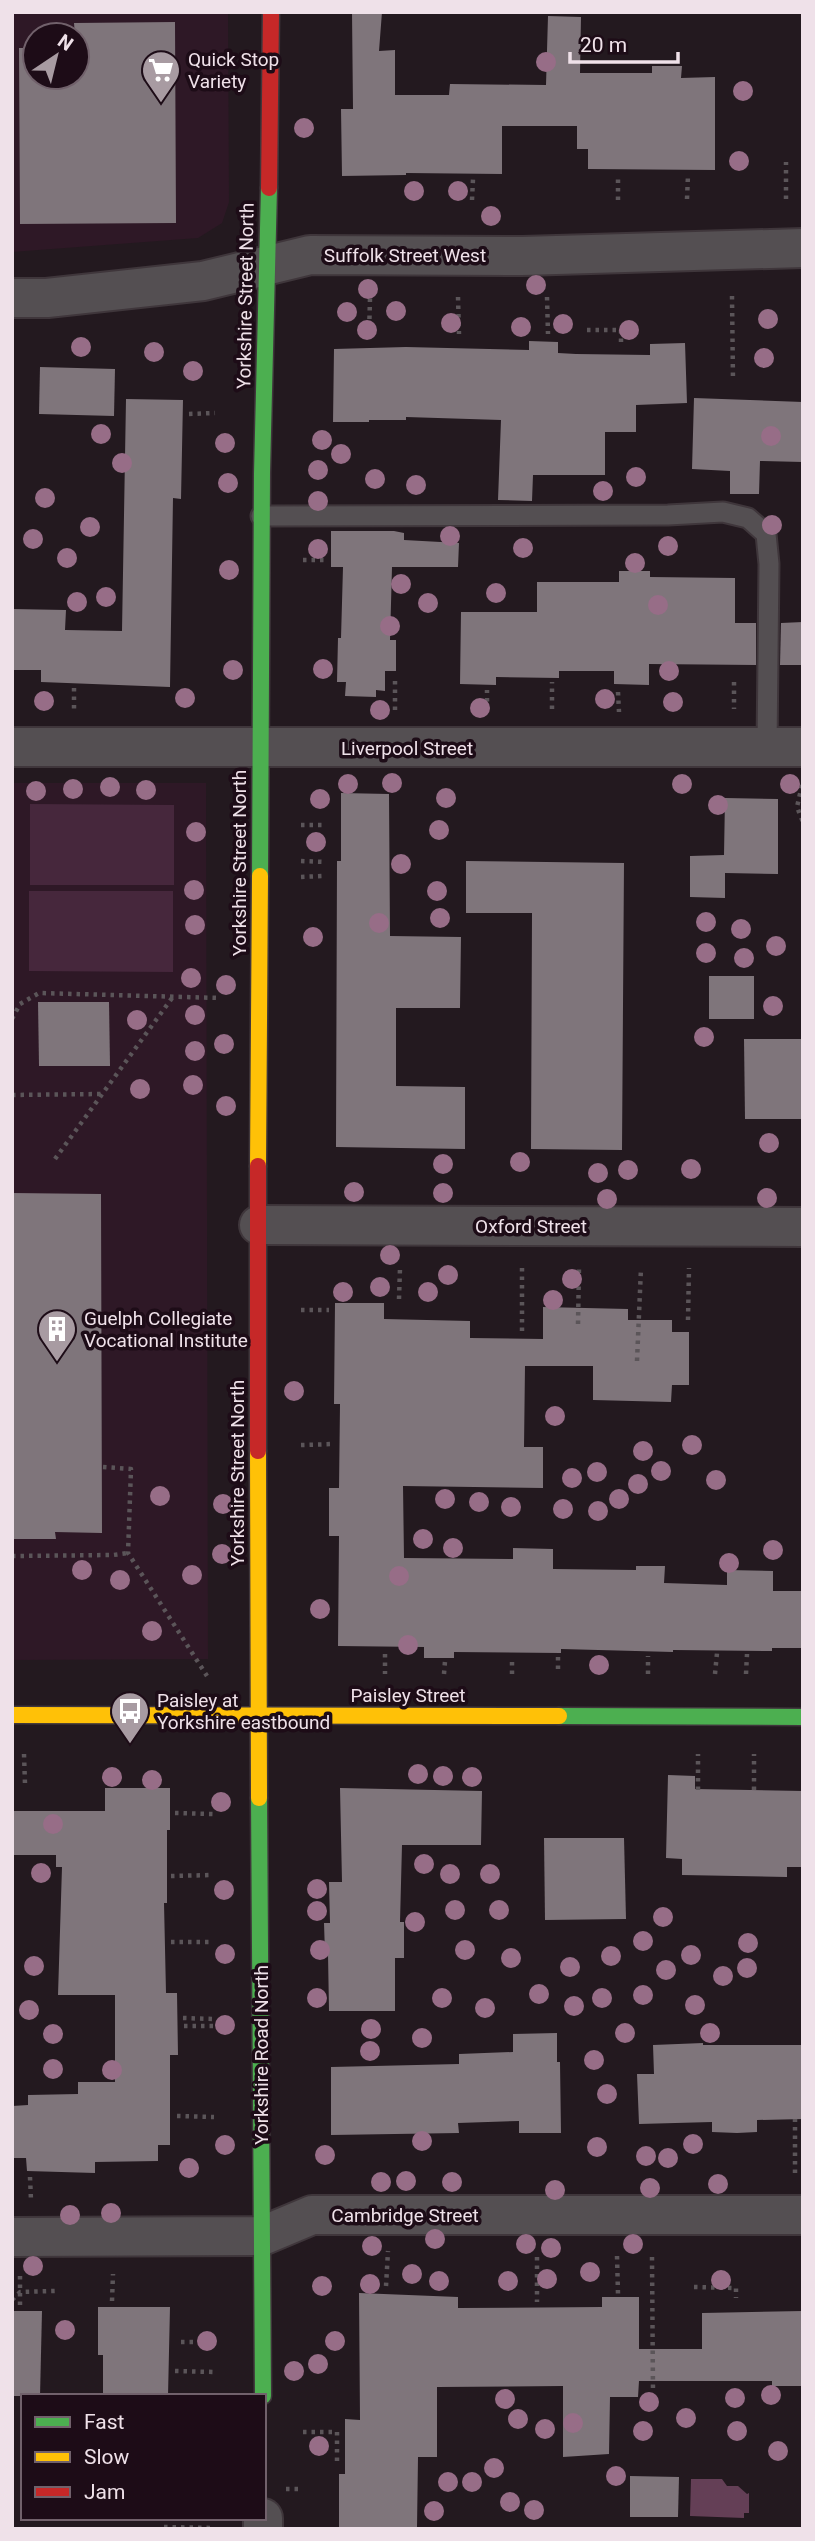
<svg xmlns="http://www.w3.org/2000/svg" width="815" height="2541" font-family="Roboto,sans-serif">
  <rect width="100%" height="100%" fill="#23191f"/>
  <g fill="#2e1826" fill-rule="evenodd">
    <path d="M12 12H228L229 202 222 223 198 238 12 252ZM35 35H77V77H35Z"/>
    <path d="M12 783H206L208 1659 12 1660Z"/>
  </g>
  <g fill="#46273c">
    <path d="M30 804 174 805V885H30Z"/>
    <path d="M29 891H173V972L29 971Z"/>
  </g>
  <path fill="#643f56" d="M691 2479H722L727 2486H738L747 2494 749 2493V2513H744V2518L690 2516Z"/>
  <g fill="#7f757b">
    <path d="M352 12H382L379 51 395 50V95H449L450 84 546 85 548 16 581 17 580 73H652V66H682L681 78 715 77V170L588 169V149H577V126H502V174L406 173V175L342 176 341 109H353Z"/>
    <path d="M175 22 176 223 20 224 19 48H35V77H77V35H75L74 23Z"/>
    <path d="M529 341 558 342V353L576 354 650 355V344L685 343 687 403 636 405V432H605V475H533L532 501 498 500 501 420 406 417V420H369V422H333L334 349 406 347 529 350Z"/>
    <path d="M40 367 115 369 114 416 39 414Z"/>
    <path d="M694 398 803 402V462L760 461 759 494H730V471L692 469Z"/>
    <path d="M126 399 183 400 181 499 173 498 170 687 41 682V670H12V609L66 610 65 630 122 631Z"/>
    <path d="M331 531H394L404 533V540L459 543 458 567H392L390 640H396V671H385V691L376 690V697L345 696 346 682H337L338 638H341L343 567H331Z"/>
    <path d="M619 571H650V577L735 578V623H756V665L649 664V685L614 684V671H559V678L496 677V685L460 684 461 612H537V582H619Z"/>
    <path d="M803 622V665H780L781 623Z"/>
    <path d="M341 793 389 794 390 936 461 937 460 1008H396V1086L465 1087V1149L336 1147 337 861H341Z"/>
    <path d="M725 798 778 799V874L725 873V898L690 897V856L724 855Z"/>
    <path d="M466 861 624 863 622 1150 531 1149 532 913H466Z"/>
    <rect x="709" y="976" width="45" height="43"/>
    <path d="M38 1002H109L110 1066H39Z"/>
    <path d="M744 1039H803V1119H745Z"/>
    <path d="M12 1193 101 1194 102 1533 55 1532 56 1539H12Z"/>
    <path d="M335 1303H384V1319L470 1321V1338L543 1339V1307L628 1309V1320H672V1332H689V1385H672L671 1402 593 1400V1366H525L524 1447H543V1488L403 1486 404 1558 513 1559V1548L553 1549V1569L636 1570V1566H665L664 1583 727 1585V1570L773 1571V1591H803V1648H772V1651L673 1650V1652L561 1649V1653L454 1652V1658H424V1647L338 1646 339 1536H329V1488H339L340 1404H334Z"/>
    <path d="M668 1775 695 1776V1789L803 1791V1867H787V1877L682 1875V1859L666 1858Z"/>
    <path d="M105 1788H170V1830H167V1903H164L166 1993H177L178 2055H170V2145H158V2161L95 2162V2173L27 2171 26 2158H12V2106L28 2105V2095L78 2094V2082H115V1995H58L62 1867H56V1855H14L12 1811H105Z"/>
    <path d="M340 1788 482 1791 481 1845H402L400 1922H404V1958H395V2011H329L328 1954H325L324 1923H330L329 1882H342Z"/>
    <path d="M544 1838H624L626 1919 545 1920Z"/>
    <path d="M557 2033V2062H560L561 2133H519V2121L458 2123 459 2133 331 2135V2067L459 2064V2054L513 2052V2034Z"/>
    <path d="M703 2043V2045H803V2119L757 2120V2132L737 2133 712 2132V2122L639 2124 637 2074H654L653 2045Z"/>
    <path d="M359 2293 458 2297V2308L602 2307V2297H639V2349H702V2313L803 2311V2386H772V2381H639L638 2397H610L609 2454 563 2457V2386L437 2387V2457H418L417 2528 339 2527V2474H345V2419L360 2420Z"/>
    <path d="M98 2307H170L168 2396H103V2355H98Z"/>
    <path d="M12 2311H42L40 2396H12Z"/>
    <path d="M630 2476 679 2477 678 2517H630Z"/>
  </g>
  <g fill="none" stroke-linecap="round" stroke-linejoin="round">
    <defs>
      <path id="lane" d="M261 516 668 515 723 512 748 518 766 534 769 564 767 747"/>
      <g id="street">
        <path d="M12 298H47L203 281 310 255 522 256 803 248"/>
        <path d="M12 747H803"/>
        <path d="M259 1225 803 1227"/>
        <path d="M12 2237 262 2236 312 2215H803"/>
        <path d="M263 2518V2529"/>
      </g>
      <g id="fast">
        <path d="M260 876 262 473 269 188"/>
        <path d="M559 1716 803 1717"/>
        <path d="M259 1798 263 2396"/>
      </g>
      <g id="slow">
        <path d="M258 1166 260 876"/>
        <path d="M258 1451 259 1798"/>
        <path d="M12 1715 559 1716"/>
      </g>
      <g id="jam">
        <path d="M269 188 271 12"/>
        <path d="M258 1451V1166"/>
      </g>
    </defs>
    <use href="#lane" stroke="#3f363b" stroke-width="23"/>
    <use href="#street" stroke="#3f363b" stroke-width="42"/>
    <use href="#fast" stroke="#3f363b" stroke-width="19"/>
    <use href="#slow" stroke="#3f363b" stroke-width="19"/>
    <use href="#jam" stroke="#3f363b" stroke-width="19"/>
    <g stroke="#5b5559" stroke-width="4.5" stroke-dasharray="3.5 5" stroke-linecap="butt">
      <path d="M687 199 688 175"/>
      <path d="M786 199V162"/>
      <path d="M472 200 473 179"/>
      <path d="M618 200V178"/>
      <path d="M732 296 733 381"/>
      <path d="M458 297 459 334"/>
      <path d="M547 297 548 334"/>
      <path d="M587 330H621V345"/>
      <path d="M369 336 370 298"/>
      <path d="M189 414 215 413"/>
      <path d="M303 560H324"/>
      <path d="M734 682V709"/>
      <path d="M74 688V712"/>
      <path d="M618 692 619 712"/>
      <path d="M552 709V682"/>
      <path d="M395 710V680"/>
      <path d="M487 710V690"/>
      <path d="M802 785 797 807 803 822"/>
      <path d="M301 825H325"/>
      <path d="M301 861 325 862"/>
      <path d="M301 877 323 876"/>
      <path d="M12 1019 20 1004 39 993 221 998"/>
      <path d="M12 1095 102 1094"/>
      <path d="M55 1159 172 998"/>
      <path d="M522 1268V1332"/>
      <path d="M399 1299 400 1268"/>
      <path d="M301 1310H329"/>
      <path d="M688 1320 689 1268"/>
      <path d="M578 1324 579 1268"/>
      <path d="M637 1361 641 1268"/>
      <path d="M301 1445 334 1444"/>
      <path d="M103 1467 131 1469 128 1553 207 1676"/>
      <path d="M12 1556 113 1555 128 1553"/>
      <path d="M385 1654V1674"/>
      <path d="M558 1657V1674"/>
      <path d="M444 1674 445 1661"/>
      <path d="M512 1674V1658"/>
      <path d="M648 1674V1656"/>
      <path d="M715 1674 717 1653"/>
      <path d="M746 1674 747 1654"/>
      <path d="M24 1754 25 1784"/>
      <path d="M698 1790V1754"/>
      <path d="M754 1790V1754"/>
      <path d="M175 1813 213 1814"/>
      <path d="M171 1876 213 1875"/>
      <path d="M171 1942H213"/>
      <path d="M183 2018 214 2019"/>
      <path d="M184 2026H213"/>
      <path d="M177 2116 214 2117"/>
      <path d="M795 2173V2119"/>
      <path d="M30 2177 31 2200"/>
      <path d="M617 2256 618 2294"/>
      <path d="M537 2257V2302"/>
      <path d="M652 2257 653 2392"/>
      <path d="M386 2286 388 2251"/>
      <path d="M694 2287 736 2288V2298"/>
      <path d="M12 2300 20 2292 55 2291"/>
      <path d="M112 2301 113 2274"/>
      <path d="M20 2305V2275"/>
      <path d="M181 2342H215"/>
      <path d="M175 2371 215 2372"/>
      <path d="M303 2432H337V2466"/>
      <path d="M286 2489H303"/>
      <path d="M164 2527 215 2528"/>
    </g>
    <use href="#lane" stroke="#544f52" stroke-width="19"/>
    <use href="#street" stroke="#544f52" stroke-width="38"/>
    <use href="#fast" stroke="#4caf50" stroke-width="16"/>
    <use href="#slow" stroke="#ffc107" stroke-width="16"/>
    <use href="#jam" stroke="#c62828" stroke-width="16"/>
  </g>
  <g fill="#976d87">
    <circle cx="546" cy="62" r="10"/>
    <circle cx="743" cy="91" r="10"/>
    <circle cx="304" cy="128" r="10"/>
    <circle cx="739" cy="161" r="10"/>
    <circle cx="414" cy="191" r="10"/>
    <circle cx="458" cy="191" r="10"/>
    <circle cx="491" cy="216" r="10"/>
    <circle cx="536" cy="285" r="10"/>
    <circle cx="368" cy="289" r="10"/>
    <circle cx="396" cy="311" r="10"/>
    <circle cx="347" cy="312" r="10"/>
    <circle cx="768" cy="319" r="10"/>
    <circle cx="451" cy="323" r="10"/>
    <circle cx="563" cy="324" r="10"/>
    <circle cx="521" cy="327" r="10"/>
    <circle cx="367" cy="330" r="10"/>
    <circle cx="629" cy="330" r="10"/>
    <circle cx="81" cy="347" r="10"/>
    <circle cx="154" cy="352" r="10"/>
    <circle cx="764" cy="358" r="10"/>
    <circle cx="193" cy="371" r="10"/>
    <circle cx="101" cy="434" r="10"/>
    <circle cx="771" cy="436" r="10"/>
    <circle cx="322" cy="440" r="10"/>
    <circle cx="225" cy="443" r="10"/>
    <circle cx="341" cy="454" r="10"/>
    <circle cx="122" cy="463" r="10"/>
    <circle cx="318" cy="470" r="10"/>
    <circle cx="636" cy="477" r="10"/>
    <circle cx="375" cy="479" r="10"/>
    <circle cx="228" cy="483" r="10"/>
    <circle cx="416" cy="485" r="10"/>
    <circle cx="603" cy="491" r="10"/>
    <circle cx="45" cy="498" r="10"/>
    <circle cx="318" cy="501" r="10"/>
    <circle cx="772" cy="525" r="10"/>
    <circle cx="90" cy="527" r="10"/>
    <circle cx="450" cy="536" r="10"/>
    <circle cx="33" cy="539" r="10"/>
    <circle cx="668" cy="546" r="10"/>
    <circle cx="523" cy="548" r="10"/>
    <circle cx="318" cy="549" r="10"/>
    <circle cx="67" cy="558" r="10"/>
    <circle cx="635" cy="563" r="10"/>
    <circle cx="229" cy="570" r="10"/>
    <circle cx="401" cy="584" r="10"/>
    <circle cx="496" cy="593" r="10"/>
    <circle cx="106" cy="597" r="10"/>
    <circle cx="77" cy="602" r="10"/>
    <circle cx="428" cy="603" r="10"/>
    <circle cx="658" cy="605" r="10"/>
    <circle cx="390" cy="626" r="10"/>
    <circle cx="323" cy="669" r="10"/>
    <circle cx="233" cy="670" r="10"/>
    <circle cx="669" cy="671" r="10"/>
    <circle cx="185" cy="698" r="10"/>
    <circle cx="605" cy="699" r="10"/>
    <circle cx="44" cy="701" r="10"/>
    <circle cx="673" cy="702" r="10"/>
    <circle cx="480" cy="708" r="10"/>
    <circle cx="380" cy="710" r="10"/>
    <circle cx="392" cy="783" r="10"/>
    <circle cx="348" cy="784" r="10"/>
    <circle cx="682" cy="784" r="10"/>
    <circle cx="790" cy="784" r="10"/>
    <circle cx="110" cy="787" r="10"/>
    <circle cx="73" cy="789" r="10"/>
    <circle cx="146" cy="790" r="10"/>
    <circle cx="36" cy="791" r="10"/>
    <circle cx="446" cy="798" r="10"/>
    <circle cx="320" cy="799" r="10"/>
    <circle cx="718" cy="805" r="10"/>
    <circle cx="439" cy="830" r="10"/>
    <circle cx="196" cy="832" r="10"/>
    <circle cx="316" cy="842" r="10"/>
    <circle cx="401" cy="864" r="10"/>
    <circle cx="194" cy="890" r="10"/>
    <circle cx="437" cy="891" r="10"/>
    <circle cx="440" cy="918" r="10"/>
    <circle cx="706" cy="922" r="10"/>
    <circle cx="379" cy="923" r="10"/>
    <circle cx="195" cy="925" r="10"/>
    <circle cx="741" cy="929" r="10"/>
    <circle cx="313" cy="937" r="10"/>
    <circle cx="776" cy="946" r="10"/>
    <circle cx="706" cy="953" r="10"/>
    <circle cx="744" cy="958" r="10"/>
    <circle cx="191" cy="978" r="10"/>
    <circle cx="226" cy="985" r="10"/>
    <circle cx="773" cy="1006" r="10"/>
    <circle cx="195" cy="1015" r="10"/>
    <circle cx="137" cy="1020" r="10"/>
    <circle cx="704" cy="1037" r="10"/>
    <circle cx="224" cy="1044" r="10"/>
    <circle cx="195" cy="1051" r="10"/>
    <circle cx="193" cy="1085" r="10"/>
    <circle cx="140" cy="1089" r="10"/>
    <circle cx="226" cy="1106" r="10"/>
    <circle cx="769" cy="1143" r="10"/>
    <circle cx="520" cy="1162" r="10"/>
    <circle cx="443" cy="1164" r="10"/>
    <circle cx="691" cy="1169" r="10"/>
    <circle cx="628" cy="1170" r="10"/>
    <circle cx="598" cy="1173" r="10"/>
    <circle cx="354" cy="1192" r="10"/>
    <circle cx="443" cy="1193" r="10"/>
    <circle cx="767" cy="1198" r="10"/>
    <circle cx="607" cy="1199" r="10"/>
    <circle cx="390" cy="1255" r="10"/>
    <circle cx="448" cy="1275" r="10"/>
    <circle cx="572" cy="1279" r="10"/>
    <circle cx="380" cy="1287" r="10"/>
    <circle cx="343" cy="1292" r="10"/>
    <circle cx="428" cy="1292" r="10"/>
    <circle cx="553" cy="1300" r="10"/>
    <circle cx="294" cy="1391" r="10"/>
    <circle cx="555" cy="1416" r="10"/>
    <circle cx="692" cy="1445" r="10"/>
    <circle cx="643" cy="1451" r="10"/>
    <circle cx="661" cy="1471" r="10"/>
    <circle cx="597" cy="1472" r="10"/>
    <circle cx="572" cy="1478" r="10"/>
    <circle cx="716" cy="1480" r="10"/>
    <circle cx="638" cy="1484" r="10"/>
    <circle cx="160" cy="1496" r="10"/>
    <circle cx="445" cy="1499" r="10"/>
    <circle cx="619" cy="1499" r="10"/>
    <circle cx="479" cy="1502" r="10"/>
    <circle cx="223" cy="1504" r="10"/>
    <circle cx="511" cy="1507" r="10"/>
    <circle cx="563" cy="1509" r="10"/>
    <circle cx="598" cy="1511" r="10"/>
    <circle cx="423" cy="1539" r="10"/>
    <circle cx="453" cy="1548" r="10"/>
    <circle cx="773" cy="1550" r="10"/>
    <circle cx="222" cy="1554" r="10"/>
    <circle cx="729" cy="1563" r="10"/>
    <circle cx="82" cy="1570" r="10"/>
    <circle cx="192" cy="1575" r="10"/>
    <circle cx="399" cy="1576" r="10"/>
    <circle cx="120" cy="1580" r="10"/>
    <circle cx="320" cy="1609" r="10"/>
    <circle cx="152" cy="1631" r="10"/>
    <circle cx="408" cy="1645" r="10"/>
    <circle cx="599" cy="1665" r="10"/>
    <circle cx="418" cy="1774" r="10"/>
    <circle cx="443" cy="1776" r="10"/>
    <circle cx="112" cy="1777" r="10"/>
    <circle cx="472" cy="1777" r="10"/>
    <circle cx="152" cy="1780" r="10"/>
    <circle cx="221" cy="1802" r="10"/>
    <circle cx="53" cy="1824" r="10"/>
    <circle cx="424" cy="1864" r="10"/>
    <circle cx="41" cy="1873" r="10"/>
    <circle cx="450" cy="1874" r="10"/>
    <circle cx="490" cy="1874" r="10"/>
    <circle cx="317" cy="1889" r="10"/>
    <circle cx="224" cy="1890" r="10"/>
    <circle cx="455" cy="1910" r="10"/>
    <circle cx="499" cy="1910" r="10"/>
    <circle cx="317" cy="1911" r="10"/>
    <circle cx="663" cy="1917" r="10"/>
    <circle cx="415" cy="1922" r="10"/>
    <circle cx="643" cy="1941" r="10"/>
    <circle cx="748" cy="1943" r="10"/>
    <circle cx="320" cy="1950" r="10"/>
    <circle cx="465" cy="1950" r="10"/>
    <circle cx="225" cy="1954" r="10"/>
    <circle cx="691" cy="1955" r="10"/>
    <circle cx="611" cy="1956" r="10"/>
    <circle cx="511" cy="1958" r="10"/>
    <circle cx="34" cy="1966" r="10"/>
    <circle cx="570" cy="1967" r="10"/>
    <circle cx="747" cy="1968" r="10"/>
    <circle cx="666" cy="1970" r="10"/>
    <circle cx="723" cy="1976" r="10"/>
    <circle cx="539" cy="1994" r="10"/>
    <circle cx="643" cy="1995" r="10"/>
    <circle cx="317" cy="1998" r="10"/>
    <circle cx="442" cy="1998" r="10"/>
    <circle cx="602" cy="1998" r="10"/>
    <circle cx="695" cy="2005" r="10"/>
    <circle cx="574" cy="2006" r="10"/>
    <circle cx="485" cy="2008" r="10"/>
    <circle cx="29" cy="2010" r="10"/>
    <circle cx="225" cy="2025" r="10"/>
    <circle cx="371" cy="2029" r="10"/>
    <circle cx="625" cy="2033" r="10"/>
    <circle cx="710" cy="2033" r="10"/>
    <circle cx="53" cy="2034" r="10"/>
    <circle cx="422" cy="2038" r="10"/>
    <circle cx="370" cy="2051" r="10"/>
    <circle cx="594" cy="2060" r="10"/>
    <circle cx="53" cy="2069" r="10"/>
    <circle cx="112" cy="2070" r="10"/>
    <circle cx="607" cy="2094" r="10"/>
    <circle cx="422" cy="2141" r="10"/>
    <circle cx="693" cy="2144" r="10"/>
    <circle cx="225" cy="2145" r="10"/>
    <circle cx="597" cy="2147" r="10"/>
    <circle cx="325" cy="2155" r="10"/>
    <circle cx="646" cy="2156" r="10"/>
    <circle cx="668" cy="2158" r="10"/>
    <circle cx="189" cy="2168" r="10"/>
    <circle cx="406" cy="2181" r="10"/>
    <circle cx="381" cy="2182" r="10"/>
    <circle cx="452" cy="2182" r="10"/>
    <circle cx="718" cy="2184" r="10"/>
    <circle cx="650" cy="2188" r="10"/>
    <circle cx="555" cy="2190" r="10"/>
    <circle cx="111" cy="2213" r="10"/>
    <circle cx="70" cy="2215" r="10"/>
    <circle cx="435" cy="2239" r="10"/>
    <circle cx="526" cy="2244" r="10"/>
    <circle cx="633" cy="2244" r="10"/>
    <circle cx="372" cy="2246" r="10"/>
    <circle cx="551" cy="2248" r="10"/>
    <circle cx="33" cy="2266" r="10"/>
    <circle cx="590" cy="2272" r="10"/>
    <circle cx="412" cy="2274" r="10"/>
    <circle cx="547" cy="2279" r="10"/>
    <circle cx="721" cy="2280" r="10"/>
    <circle cx="439" cy="2281" r="10"/>
    <circle cx="508" cy="2281" r="10"/>
    <circle cx="370" cy="2284" r="10"/>
    <circle cx="322" cy="2286" r="10"/>
    <circle cx="65" cy="2330" r="10"/>
    <circle cx="207" cy="2341" r="10"/>
    <circle cx="335" cy="2341" r="10"/>
    <circle cx="318" cy="2364" r="10"/>
    <circle cx="294" cy="2371" r="10"/>
    <circle cx="771" cy="2395" r="10"/>
    <circle cx="735" cy="2398" r="10"/>
    <circle cx="505" cy="2399" r="10"/>
    <circle cx="649" cy="2402" r="10"/>
    <circle cx="686" cy="2418" r="10"/>
    <circle cx="518" cy="2419" r="10"/>
    <circle cx="573" cy="2423" r="10"/>
    <circle cx="545" cy="2429" r="10"/>
    <circle cx="643" cy="2431" r="10"/>
    <circle cx="737" cy="2431" r="10"/>
    <circle cx="319" cy="2446" r="10"/>
    <circle cx="778" cy="2451" r="10"/>
    <circle cx="494" cy="2468" r="10"/>
    <circle cx="616" cy="2476" r="10"/>
    <circle cx="448" cy="2482" r="10"/>
    <circle cx="472" cy="2482" r="10"/>
    <circle cx="510" cy="2502" r="10"/>
    <circle cx="534" cy="2510" r="10"/>
    <circle cx="434" cy="2511" r="10"/>
  </g>
  <defs>
    <symbol id="supermarket-pin" viewBox="-11 -11 22 30"><path d="M0 17L-7.5 6A9.5 9.5 0 1 1 7.5 6Z" fill="#a89ba2" stroke="#1d0c17"/><path d="M-6-5.5h2.5l.6 2H6L4.5 2H-2.5L-4.4-4H-6ZM-1.5 3.2a1.3 1.3 0 1 0 .1 0ZM3 3.2a1.3 1.3 0 1 0 .1 0Z" fill="#fff"/></symbol>
    <symbol id="building-pin" viewBox="-11 -11 22 30"><path d="M0 17L-7.5 6A9.5 9.5 0 1 1 7.5 6Z" fill="#a89ba2" stroke="#1d0c17"/><path d="M-4-6H4V6H1V3H-1V6H-4ZM-2.5-4.3h1.7v1.8h-1.7ZM.8-4.3h1.7v1.8H.8ZM-2.5-1h1.7V.8h-1.7ZM.8-1h1.7V.8H.8Z" fill="#fff"/></symbol>
    <symbol id="bus-pin" viewBox="-11 -11 22 30"><path d="M0 17L-7.5 6A9.5 9.5 0 1 1 7.5 6Z" fill="#a89ba2" stroke="#1d0c17"/><path d="M-5-6H5V4H4V6H2V4H-2V6H-4V4H-5ZM-3.5-4V0h7V-4ZM-3.5 1.2v1.5H-2V1.2ZM2 1.2v1.5H3.5V1.2Z" fill="#fff"/></symbol>
  </defs>
  <g fill-rule="evenodd">
    <use href="#supermarket-pin" x="139" y="48" width="44" height="60"/>
    <use href="#building-pin" x="35" y="1307" width="44" height="60"/>
    <use href="#bus-pin" x="108" y="1689" width="44" height="60"/>
  </g>
  <g text-anchor="middle" stroke-width="7" stroke-linejoin="round" paint-order="stroke">
    <g font-size="19" fill="#efe1e9" stroke="#1d0c17" text-anchor="start">
      <text x="188" y="66">Quick Stop<tspan x="188" dy="22">Variety</tspan></text>
      <text x="84" y="1325">Guelph Collegiate<tspan x="84" dy="22">Vocational Institute</tspan></text>
      <text x="157" y="1707">Paisley at<tspan x="157" dy="22">Yorkshire eastbound</tspan></text>
    </g>
    <g font-size="19" fill="#efe1e9" stroke="#1d0c17">
      <text x="405" y="262">Suffolk Street West</text>
      <text transform="translate(245 296) rotate(-89)" y="7">Yorkshire Street North</text>
      <text x="407" y="755">Liverpool Street</text>
      <text transform="translate(239 863) rotate(-90)" y="7">Yorkshire Street North</text>
      <text x="531" y="1233">Oxford Street</text>
      <text transform="translate(237 1473) rotate(-90)" y="7">Yorkshire Street North</text>
      <text x="408" y="1702">Paisley Street</text>
      <text transform="translate(261 2055) rotate(-90)" y="7">Yorkshire Road North</text>
      <text x="405" y="2222">Cambridge Street</text>
    </g>
  </g>
  <rect width="815" height="2541" fill="none" stroke="#efe1e9" stroke-width="28"/>
  <rect x="21" y="2394" width="245" height="126" fill="#1d0c17" stroke="#71616b" stroke-width="2"/>
  <rect x="35" y="2417" width="35" height="10" fill="#4caf50" stroke="#71616b" stroke-width="2"/>
  <text x="84" y="2429" font-size="21" fill="#efe1e9">Fast</text>
  <rect x="35" y="2452" width="35" height="10" fill="#ffc107" stroke="#71616b" stroke-width="2"/>
  <text x="84" y="2464" font-size="21" fill="#efe1e9">Slow</text>
  <rect x="35" y="2487" width="35" height="10" fill="#c62828" stroke="#71616b" stroke-width="2"/>
  <text x="84" y="2499" font-size="21" fill="#efe1e9">Jam</text>
  <g transform="translate(56 56) rotate(35)"><circle r="33" fill="#1d0c17" stroke="#71616b" stroke-width="2"/>
  <path d="M0-5L12 26L0 18L-12 26Z" fill="#a89ba2"/>
  <text y="-10" font-size="19" font-weight="bold" text-anchor="middle" fill="#efe1e9">N</text>
  </g>
  <path d="M570 52v10h108v-10" fill="none" stroke="#efe1e9" stroke-width="3.5"/>
  <text x="580" y="52" font-size="21" fill="#efe1e9" stroke="#1d0c17" stroke-width="5" paint-order="stroke">20 m</text>
</svg>
